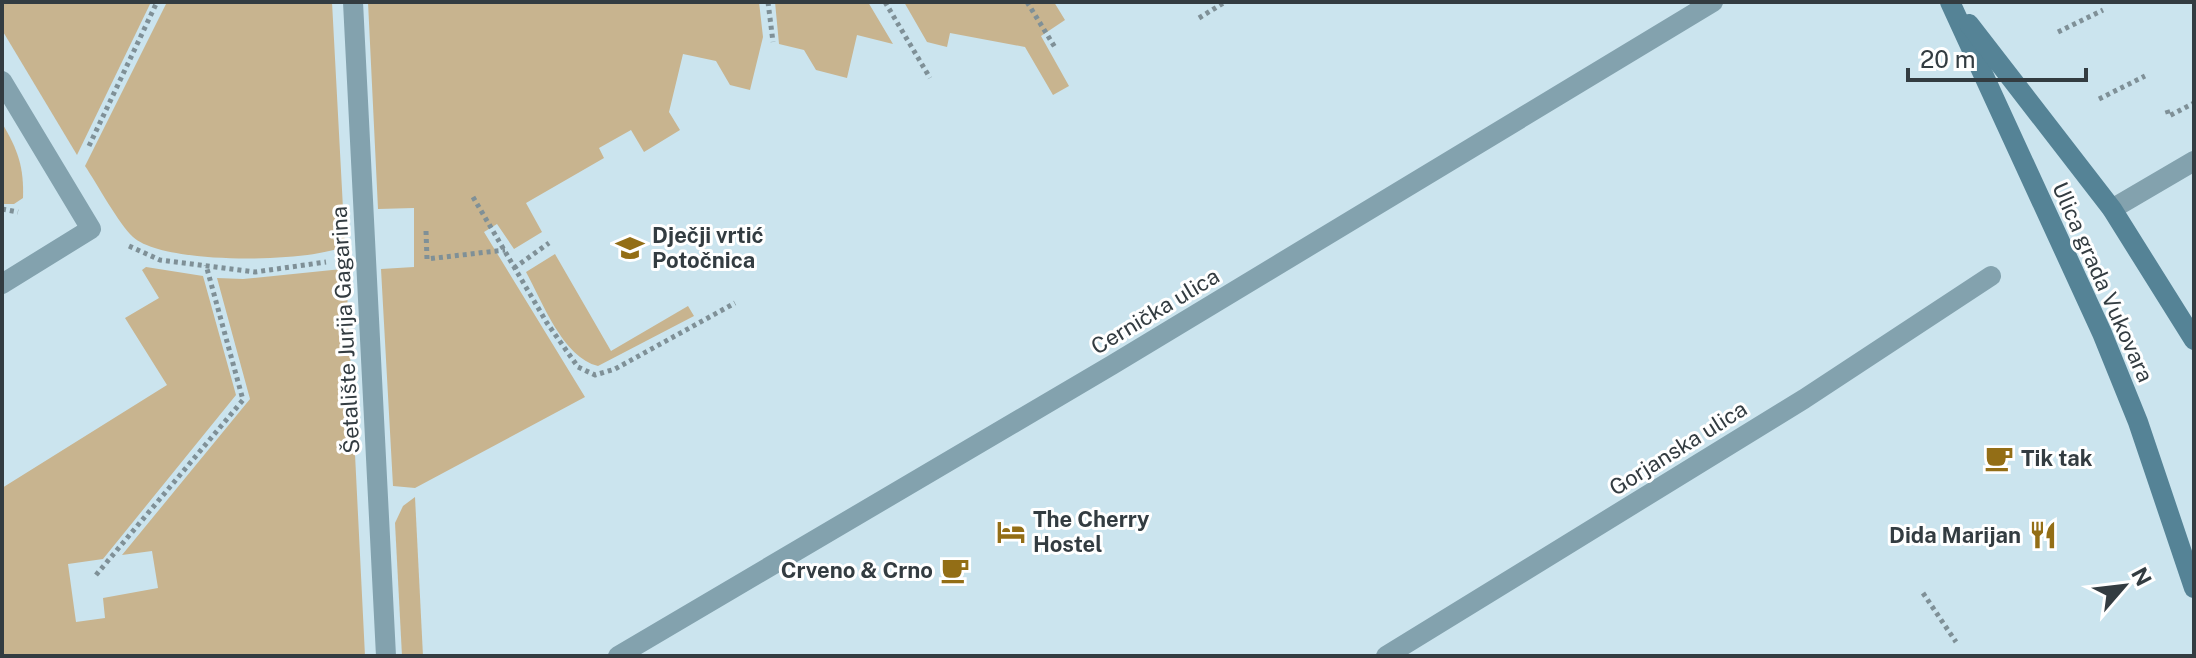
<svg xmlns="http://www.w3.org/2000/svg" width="2196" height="658" font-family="'Public Sans',sans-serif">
  <rect width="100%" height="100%" fill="#cbe4ee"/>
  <g fill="#c8b48f">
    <path d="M2 2H151L77 155 2 30Z"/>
    <path d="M167 2H332L345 246C309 263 163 265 133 237 119 224 97 184 85 166Z"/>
    <path d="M368 2H759L763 37 750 90 730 85 716 61 683 54 669 112 680 130 644 152 631 130 599 148 604 158 526 203 542 232 514 249 497 224 484 232 585 397 415 488 393 486 381 269 414 267V208L378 209Z"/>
    <path d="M775 2H868L893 44 857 35 847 78 816 70 804 50 779 44Z"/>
    <path d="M904 2H1054L1065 20 1041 36 1069 86 1053 95 1025 47 950 33 947 47 927 42Z"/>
    <path d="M2 123C18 150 24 167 23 198L14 204H2Z"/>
    <path d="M555 254 611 351 688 306 694 316 598 366C563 358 542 301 526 272Z"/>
    <path d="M146 267 203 276 236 395 103 559 68 564 76 622 105 618 103 598 158 588 152 551 122 555 250 399 217 278 243 279 342 269 346 272 365 656H2V488L167 385 125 318 159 298 142 270Z"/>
    <path d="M415 497 423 656H402L395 523 403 506Z"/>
  </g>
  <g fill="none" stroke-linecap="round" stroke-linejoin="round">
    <g stroke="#7f9097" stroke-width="5" stroke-dasharray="4 4" stroke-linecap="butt">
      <path d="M768 2 773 42"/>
      <path d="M885 2 930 78"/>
      <path d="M1027 2 1056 49"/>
      <path d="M1199 18 1225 2"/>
      <path d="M2058 32 2103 10"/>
      <path d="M2099 99 2145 76"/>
      <path d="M2167 110 2169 116 2194 103"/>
      <path d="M89 146 157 2"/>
      <path d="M473 197 547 323 578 367 595 375 615 369 735 303"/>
      <path d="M2 209 18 212"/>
      <path d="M426 231 427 259 505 250"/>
      <path d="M129 246 160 260 255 272 326 262"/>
      <path d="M514 268 549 243"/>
      <path d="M96 575 243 400 206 265"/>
      <path d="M1923 593 1956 642"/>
    </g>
    <path stroke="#83a2ae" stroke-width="20" d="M2 81 91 229 2 284"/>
    <g stroke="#83a2ae" stroke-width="20">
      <path d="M353 2 386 656"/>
      <path d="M2112 209 2194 161"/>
      <path d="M618 656 1112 365 1713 2"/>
      <path d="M1386 656 1804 399 1991 276"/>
    </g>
    <g stroke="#558396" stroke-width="20">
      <path d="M1950 2 2102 333 2138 422 2194 588"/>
      <path d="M1969 24 2112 209 2194 340"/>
    </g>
  </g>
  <defs>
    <symbol id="school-bare" viewBox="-9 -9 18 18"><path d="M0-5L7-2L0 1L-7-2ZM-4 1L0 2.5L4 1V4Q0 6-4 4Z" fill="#936e16" stroke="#fff" stroke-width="2.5" paint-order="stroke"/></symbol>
    <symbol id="cafe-bare" viewBox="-9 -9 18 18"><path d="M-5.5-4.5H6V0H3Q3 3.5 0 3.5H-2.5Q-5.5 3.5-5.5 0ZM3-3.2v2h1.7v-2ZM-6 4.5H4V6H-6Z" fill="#936e16" stroke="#fff" stroke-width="2.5" paint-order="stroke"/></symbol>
    <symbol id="hotel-bare" viewBox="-9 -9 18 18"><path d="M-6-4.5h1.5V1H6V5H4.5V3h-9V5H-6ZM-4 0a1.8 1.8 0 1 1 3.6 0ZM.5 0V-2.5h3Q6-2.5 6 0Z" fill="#936e16" stroke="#fff" stroke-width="2.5" paint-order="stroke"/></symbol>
    <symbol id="restaurant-bare" viewBox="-9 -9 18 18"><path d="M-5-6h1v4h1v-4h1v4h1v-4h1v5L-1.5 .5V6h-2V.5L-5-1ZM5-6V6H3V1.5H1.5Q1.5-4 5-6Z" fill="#936e16" stroke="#fff" stroke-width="2.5" paint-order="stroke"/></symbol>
  </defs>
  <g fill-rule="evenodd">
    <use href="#school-bare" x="610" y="228" width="40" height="40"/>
    <use href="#cafe-bare" x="1979" y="438" width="40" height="40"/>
    <use href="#hotel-bare" x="991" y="512" width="40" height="40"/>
    <use href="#restaurant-bare" x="2023" y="515" width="40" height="40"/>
    <use href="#cafe-bare" x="935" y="550" width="40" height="40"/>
  </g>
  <g text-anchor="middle" stroke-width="6" stroke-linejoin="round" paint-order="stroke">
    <g font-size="22" font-weight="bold" fill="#333c41" stroke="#fff" text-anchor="start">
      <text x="652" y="243">Dječji vrtić<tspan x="652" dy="25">Potočnica</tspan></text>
      <text x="2021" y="466">Tik tak</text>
      <text x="1033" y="527">The Cherry<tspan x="1033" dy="25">Hostel</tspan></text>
      <text x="2021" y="543" text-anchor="end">Dida Marijan</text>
      <text x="933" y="578" text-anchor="end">Crveno &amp; Crno</text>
    </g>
    <g font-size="22" fill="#333c41" stroke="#fff">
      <text transform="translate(2103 282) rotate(66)" y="8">Ulica grada Vukovara</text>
      <text transform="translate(1155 311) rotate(-31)" y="8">Cernička ulica</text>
      <text transform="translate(345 330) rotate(-93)" y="8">Šetalište Jurija Gagarina</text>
      <text transform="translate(1678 448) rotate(-32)" y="8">Gorjanska ulica</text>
    </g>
  </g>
  <rect width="2196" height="658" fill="none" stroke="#333c41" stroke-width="8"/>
  <g transform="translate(2124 586) rotate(62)" stroke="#ffffff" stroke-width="6" paint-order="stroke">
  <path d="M0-6L14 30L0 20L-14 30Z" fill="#333c41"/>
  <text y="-12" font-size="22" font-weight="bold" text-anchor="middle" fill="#333c41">N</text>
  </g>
  <path d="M1908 68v12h178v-12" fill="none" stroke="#333c41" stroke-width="4"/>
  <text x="1920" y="68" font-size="24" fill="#333c41" stroke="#ffffff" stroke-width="6" paint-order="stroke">20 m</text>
</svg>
